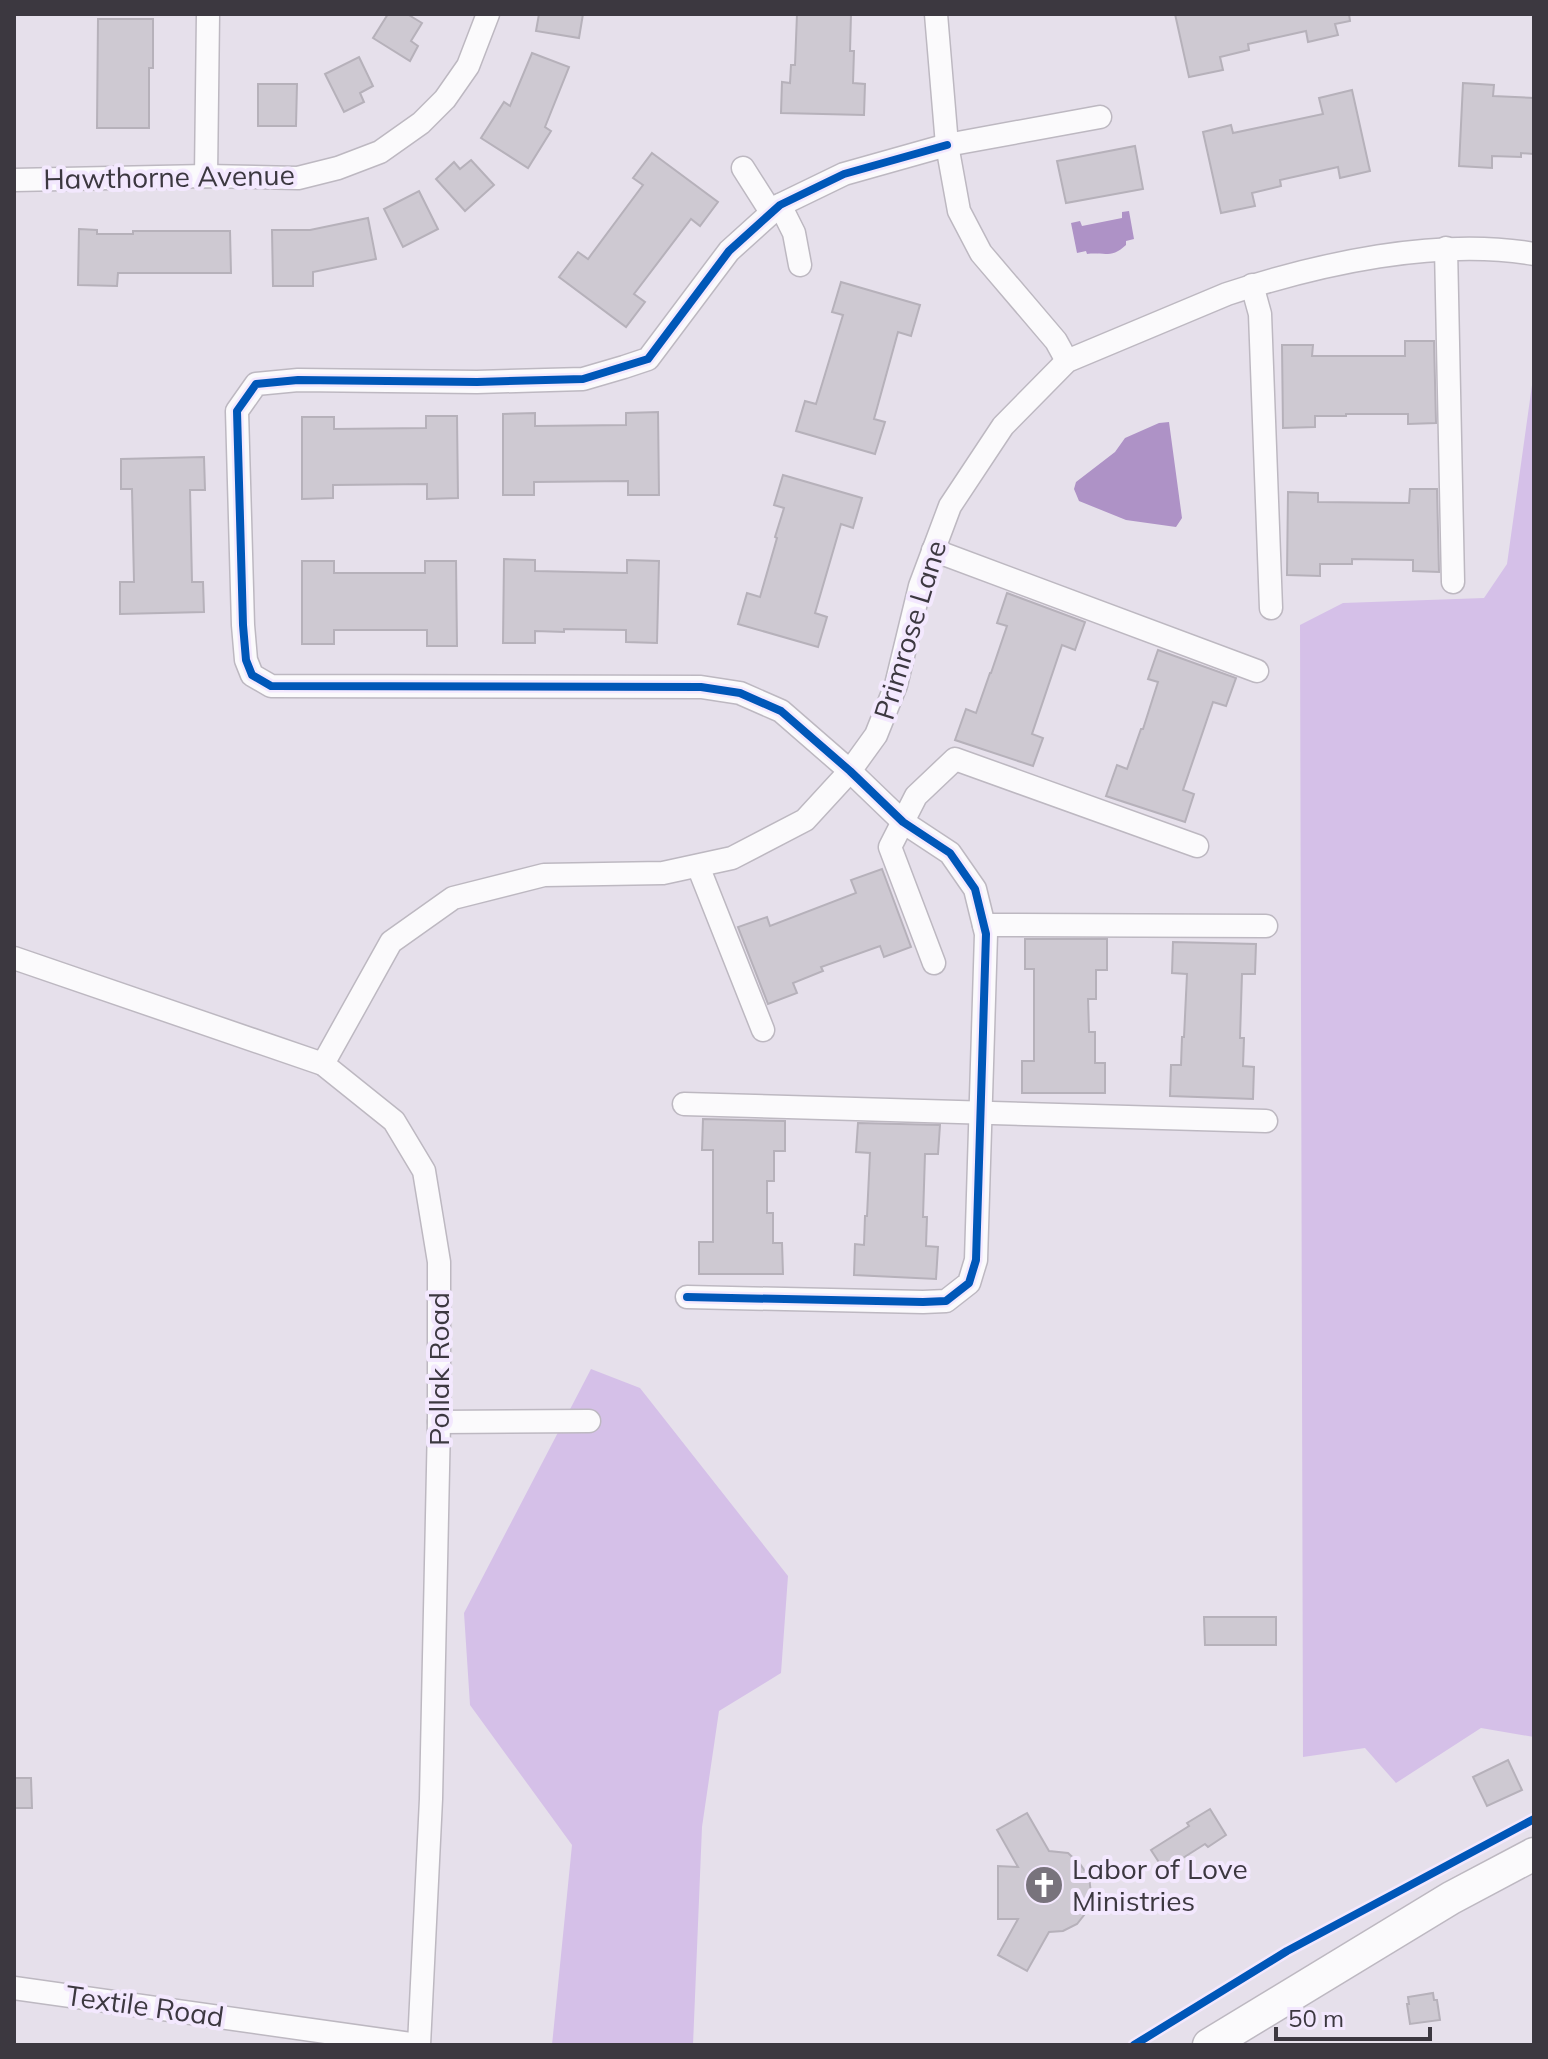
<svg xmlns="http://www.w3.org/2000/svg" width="1548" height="2059" font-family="Mulish,sans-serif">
  <rect width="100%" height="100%" fill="#e6e0eb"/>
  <g fill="#d5c0e8">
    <path d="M1534 383V1737L1481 1728 1396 1783 1365 1748 1303 1757 1300 625 1343 603 1484 598 1507 564 1532 385Z"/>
    <path d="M591 1369 640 1388 788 1576 781 1673 719 1711 702 1827 693 2045H552L572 1845 470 1705 464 1613Z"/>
  </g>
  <g fill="#ae92c6">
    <path d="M1129 211 1134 239 1126 241V245C1111 259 1104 252 1087 254L1086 251 1077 253 1071 223 1080 221 1082 226 1122 218V212Z"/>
    <path d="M1169 422 1182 518 1176 527 1126 520 1079 501 1074 489 1076 482 1115 452 1125 438 1159 423Z"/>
  </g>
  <g fill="#cec9d2" stroke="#b6b1ba" stroke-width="2">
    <path d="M388 14H407L422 23 411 41 418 46 410 61 373 38Z"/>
    <path d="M539 14H583L579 38 536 31Z"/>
    <path d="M797 14H851L850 51H854L853 83 865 84 864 115 781 113 782 82 790 83 791 65H795Z"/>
    <path d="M1175 14H1349L1350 21 1335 24 1338 35 1308 42 1306 31 1248 44 1249 50 1220 57 1223 70 1189 77Z"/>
    <path d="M98 19H153V68H149V128H97Z"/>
    <path d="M532 53 569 67 545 127 551 131 528 168 481 138 504 102 510 106Z"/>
    <path d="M359 57 373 86 360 93 364 102 344 112 325 74Z"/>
    <path d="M1463 83 1494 85 1493 96 1534 98V154L1521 153V157L1492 156V168L1459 166Z"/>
    <path d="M258 84H297L296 126H258Z"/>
    <path d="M1352 90 1370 171 1340 178 1338 167 1280 180 1281 186 1252 193 1255 206 1221 213 1203 132 1231 125 1233 133 1323 114 1319 98Z"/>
    <path d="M1135 146 1143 189 1066 203 1057 161Z"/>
    <path d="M652 153 718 202 700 226 691 219 634 294 645 302 626 327 559 277 578 252 588 259 643 185 633 178Z"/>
    <path d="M471 160 494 185 465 211 436 179 454 162 460 169Z"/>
    <path d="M419 191 438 229 403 247 384 209Z"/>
    <path d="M368 218 376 259 313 272V286H273L272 230H310Z"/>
    <path d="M79 229 97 230V234H133V231H230L231 273H118L117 286 78 285Z"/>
    <path d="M841 282 920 305 911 336 898 332 874 419 885 422 875 454 796 431 805 401 816 404 843 315 832 312Z"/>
    <path d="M1405 341H1434L1436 423 1408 424V414H1346V416H1315V427L1283 428 1282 345H1313L1312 356H1405Z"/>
    <path d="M658 412 659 495H628V481L534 482V495H503V414L535 413V426L626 425V413Z"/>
    <path d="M426 416H457L458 498 427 499V484L333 485V498L302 499V417H334V429L426 428Z"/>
    <path d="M204 457 205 490H190L192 582H203L204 612 120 614V582H134L132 489H121V459Z"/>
    <path d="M783 475 862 498 853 528 841 524 815 613 827 617 818 647 738 624 747 593 760 597 777 538 775 537 784 508 774 505Z"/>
    <path d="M1410 489H1437L1439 572 1413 571V560L1352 559V564H1320V576L1287 575 1288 492 1318 493V502L1409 503Z"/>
    <path d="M504 559 535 560V571L627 573V560L659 561 657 643 626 642V630L564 629V632L535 631V643H503Z"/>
    <path d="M302 561H334V573H425V561H456L457 646H427V630H334V644H302Z"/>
    <path d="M1007 593 1085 622 1075 650 1062 645 1032 734 1043 738 1033 766 955 740 966 709 976 713 990 673H991L1007 626 997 623Z"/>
    <path d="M1158 650 1236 678 1226 706 1213 702 1183 790 1194 794 1185 822 1106 796 1117 765 1127 769 1141 729H1143L1158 682 1148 679Z"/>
    <path d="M882 869 911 947 884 957 880 946 821 967 823 971 793 983 797 993 768 1004 738 927 767 917 770 926 856 893 851 880Z"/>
    <path d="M1025 939H1107V970H1096V999H1088L1089 1032H1095V1063H1105V1093H1022V1061H1034V969H1025Z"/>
    <path d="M1173 942 1256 944 1255 974H1242L1240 1038H1244L1243 1066 1254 1067 1253 1099 1170 1096 1171 1065H1181L1182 1037H1184L1187 974 1172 973Z"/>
    <path d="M703 1119 785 1121V1151H774V1181H767V1213H773V1243H782L783 1274H699V1242H713V1150H702Z"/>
    <path d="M858 1123 940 1125 938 1154H925L923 1217H927L926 1246 938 1247 936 1279 854 1275 855 1244 864 1245 865 1216H867L870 1153 856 1152Z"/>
    <path d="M1204 1617H1276V1645H1205Z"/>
    <path d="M1508 1760 1522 1790 1487 1806 1473 1777Z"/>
    <path d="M14 1778H31L32 1808H14Z"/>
    <path d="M1210 1809 1226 1835 1208 1847 1205 1844 1164 1870 1151 1850 1189 1826 1187 1823Z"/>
    <path d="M1027 1813 1049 1851 1068 1853 1080 1864 1089 1877 1091 1893 1088 1910 1077 1924 1063 1931 1049 1932 1027 1971 998 1955 1018 1919H998V1866L1018 1867 997 1830Z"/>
    <path d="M1433 1993 1434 2000H1437L1440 2020 1410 2024 1407 2004H1409L1408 1997Z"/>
  </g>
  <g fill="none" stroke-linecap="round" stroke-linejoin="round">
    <defs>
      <g id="minor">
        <path d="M936 14 947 145 959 211 981 253 1056 341 1067 361"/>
        <path d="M743 168 771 212"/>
        <path d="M206 176 208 14"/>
        <path d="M14 180 206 176 298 178 338 168 380 152 421 123 445 99 468 66 488 14"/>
        <path d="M780 205 794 233 800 265"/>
        <path d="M1446 248 1453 582"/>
        <path d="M1252 285 1260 314 1271 608"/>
        <path d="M933 550 1257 671"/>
        <path d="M698 866 763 1030"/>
        <path d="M984 925 1266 926"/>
        <path d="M14 958 323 1064 394 1121 424 1171 439 1262V1422L431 1799 419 2045"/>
        <path d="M934 963 890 847 916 796 955 759 1197 846"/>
        <path d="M323 1064 391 942 453 898 544 875 663 873 732 858 805 820 850 771 876 735 896 685 920 586 950 506 1003 426 1067 361 1227 294C1318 264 1438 237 1534 254"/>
        <path d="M684 1104 1266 1121"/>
        <path d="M687 1297 923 1302 946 1301 969 1283 976 1260 986 934 975 889 950 853 903 822 850 771 781 711 740 693 701 687 271 686 252 675 246 660 243 625 237 411 256 384 298 380 477 382 583 379 624 367 648 359 729 251 780 205 844 174 947 145 1100 117"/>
        <path d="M439 1422 589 1421"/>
        <path d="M14 1988 418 2045"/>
      </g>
      <path id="highway" d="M1209 2045 1451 1898 1534 1854"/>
    </defs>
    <use href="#minor" stroke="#bdb8c1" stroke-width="25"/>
    <use href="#highway" stroke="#bdb8c1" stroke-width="35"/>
    <use href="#minor" stroke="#fbfafc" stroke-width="22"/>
    <use href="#highway" stroke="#fbfafc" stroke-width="32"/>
    <defs>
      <g id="cycleway">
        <path d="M687 1297 923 1302 946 1301 969 1283 976 1260 986 934 975 889 950 853 903 822 850 771 781 711 740 693 701 687 271 686 252 675 246 660 243 625 237 411 256 384 298 380 477 382 583 379 648 359 729 251 780 205 844 174 947 145"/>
        <path d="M1134 2045 1287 1951 1534 1819"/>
      </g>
    </defs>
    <use href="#cycleway" stroke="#f3e8fe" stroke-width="13"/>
    <use href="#cycleway" stroke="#0057b8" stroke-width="8"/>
  </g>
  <defs>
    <symbol id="church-disc" viewBox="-11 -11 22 22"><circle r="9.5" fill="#78737c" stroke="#f3e8fe"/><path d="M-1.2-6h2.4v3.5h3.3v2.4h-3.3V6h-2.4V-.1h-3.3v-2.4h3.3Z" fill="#fff"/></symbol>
  </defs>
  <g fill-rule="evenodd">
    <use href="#church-disc" x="1022" y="1863" width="44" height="44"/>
  </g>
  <g text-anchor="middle" stroke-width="8" stroke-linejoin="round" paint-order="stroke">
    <g font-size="28" fill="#3c3840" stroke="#f3e8fe">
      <text transform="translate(169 177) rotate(-1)" y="10">Hawthorne Avenue</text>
      <text transform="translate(910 630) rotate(-73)" y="10">Primrose Lane</text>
      <text transform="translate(439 1369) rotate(-90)" y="10">Pollak Road</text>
      <text transform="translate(145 2006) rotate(8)" y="10">Textile Road</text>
    </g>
    <g font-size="28" fill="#3c3840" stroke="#f3e8fe" text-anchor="start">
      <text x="1072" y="1879">Labor of Love<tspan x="1072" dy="32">Ministries</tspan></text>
    </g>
  </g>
  <rect width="1548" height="2059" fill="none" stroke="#3c3840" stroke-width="32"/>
  <path d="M1276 2027v12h154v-12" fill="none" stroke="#3c3840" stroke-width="4"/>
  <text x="1288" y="2027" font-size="24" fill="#3c3840" stroke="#f3e8fe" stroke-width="6" paint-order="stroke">50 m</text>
</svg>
